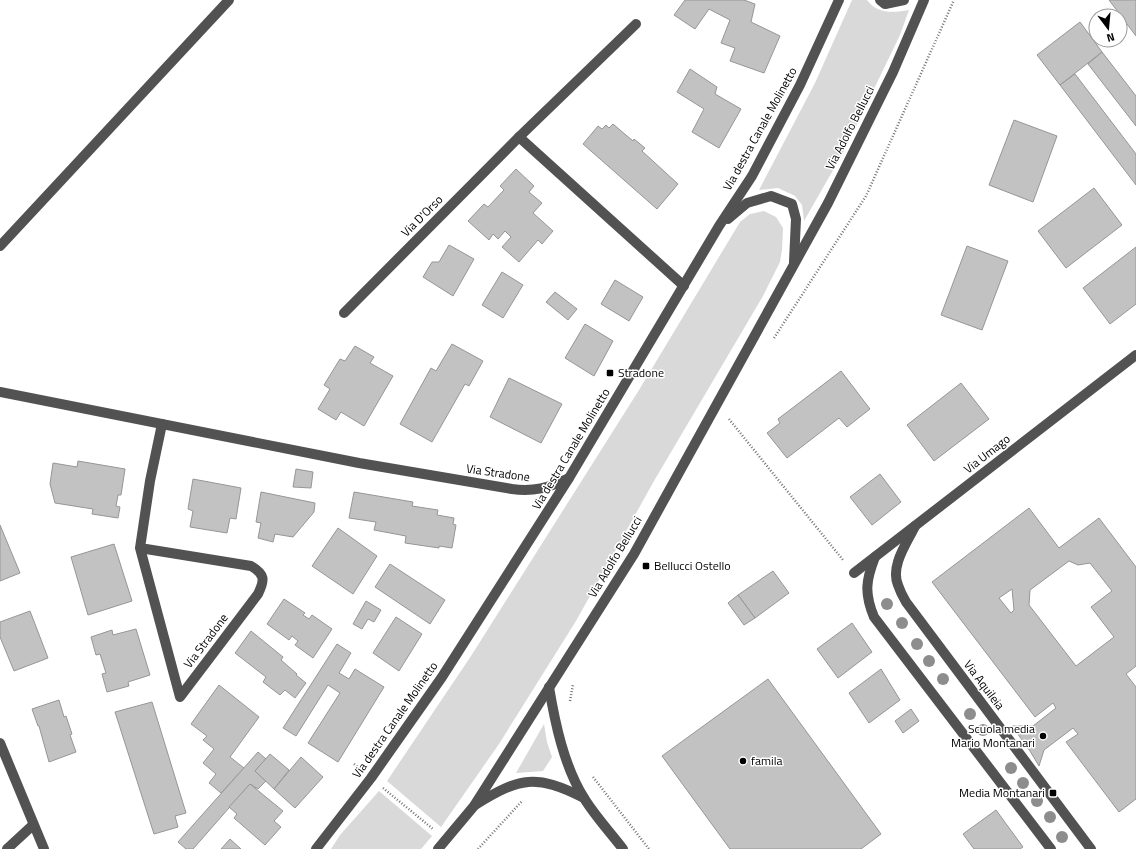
<svg xmlns="http://www.w3.org/2000/svg" width="1136" height="849" font-family="'Titillium Web',sans-serif">
  <rect width="100%" height="100%" fill="#fff"/>
  <g fill="#d9d9d9">
    <path d="M852 0H867C877 14 893 13 909 10L900 35 844 151 804 221 802 205 795 196 778 188 759 190 815 83Z"/>
    <path d="M764 211 776 217 783 228 782 250 780 262 763 296 654 481 576 621 499 744 441 827 387 781 471 656 639 390 740 222 750 214Z"/>
    <path d="M544 724 547 742 552 757 543 771 516 773Z"/>
    <path d="M379 791 432 836 421 849H331L340 835Z"/>
  </g>
  <g fill="#c2c2c2" stroke="#969696" fill-rule="evenodd">
    <path d="M685 0H744L755 4 751 22 780 36 764 73 730 61 735 48 721 43 730 20 709 9 695 29 674 15Z"/>
    <path d="M1109 0H1136V36Z"/>
    <path d="M1080 22 1102 52 1060 85 1037 55Z"/>
    <path d="M1102 52 1136 96V126L1088 64Z"/>
    <path d="M690 69 717 87 715 94 741 109 719 148 692 132 704 109 677 92Z"/>
    <path d="M1075 74 1136 154V185L1060 85Z"/>
    <path d="M1014 120 1057 136 1033 202 989 185Z"/>
    <path d="M613 124 633 141 634 139 645 148 642 151 678 184 657 209 583 144 598 126 602 129 606 125 609 128Z"/>
    <path d="M516 169 534 186 529 192 542 203 533 213 553 231 542 244 538 240 519 262 502 247 511 237 505 231 498 239 493 234 489 240 468 221 484 204 488 207 504 190 500 186Z"/>
    <path d="M1094 188 1122 225 1066 268 1038 231Z"/>
    <path d="M449 245 474 259 453 296 423 277 432 262H439Z"/>
    <path d="M967 246 1008 261 982 330 941 315Z"/>
    <path d="M1136 247V304L1110 324 1083 288Z"/>
    <path d="M502 272 523 285 503 318 482 305Z"/>
    <path d="M615 280 643 297 629 321 601 304Z"/>
    <path d="M555 292 577 309 568 320 546 302Z"/>
    <path d="M585 324 613 341 594 376 565 358Z"/>
    <path d="M452 344 483 361 469 386 465 384 432 442 400 424 431 368 436 371Z"/>
    <path d="M355 346 374 357 370 363 393 376 364 426 341 412 336 420 318 409 330 389 324 385 340 359 345 361Z"/>
    <path d="M841 371 870 409 847 427 839 418 787 458 767 433 780 423 778 419Z"/>
    <path d="M509 378 562 404 541 443 490 417Z"/>
    <path d="M961 383 989 419 934 461 907 425Z"/>
    <path d="M78 461 125 469 121 495H118L116 506 120 507 118 518 92 514 93 509 55 503 50 484 53 463 77 467Z"/>
    <path d="M296 469 313 472 311 488 293 487Z"/>
    <path d="M880 474 901 502 872 525 850 497Z"/>
    <path d="M193 479 241 488 236 519 230 518 227 533 190 527 193 511 188 509Z"/>
    <path d="M261 492 315 503 314 512 293 537 275 534 273 542 258 538 261 523 256 522Z"/>
    <path d="M354 492 413 502 412 506 438 510 437 515 454 518 453 524 456 525 452 548 439 546V548L405 543 406 536 374 530 376 522 349 518Z"/>
    <path d="M1029 508 1059 548 1099 518 1136 567V666L1126 674 1136 687V799L1119 812 1066 742 1078 734 1073 728 1044 750 1039 766 1030 751 1012 726H1033L1056 708 1053 703 1035 717 932 582ZM1069 561 1078 565 1090 563 1112 591 1091 607 1114 637 1076 666 1029 605 1030 590ZM1012 589 1014 610 1011 613 999 598Z"/>
    <path d="M0 525 20 573 0 581Z"/>
    <path d="M338 528 377 556 353 594 312 566Z"/>
    <path d="M114 544 132 601 88 615 71 557Z"/>
    <path d="M390 564 445 600 430 624 375 587Z"/>
    <path d="M773 571 789 593 755 618 738 595Z"/>
    <path d="M738 595 755 618 744 625 728 603Z"/>
    <path d="M284 599 305 613 303 615 309 619 312 615 332 629 313 658 295 645 298 641 292 636 289 640 267 624Z"/>
    <path d="M366 601 381 610 374 622 368 619 362 629 353 624Z"/>
    <path d="M30 611 48 658 14 671 0 637V622Z"/>
    <path d="M396 617 422 634 399 671 373 653Z"/>
    <path d="M852 623 872 652 838 678 817 649Z"/>
    <path d="M136 629 150 675 128 682 129 686 107 692 102 674 106 673 100 654 96 655 91 637 112 630 113 635Z"/>
    <path d="M251 631 283 657 281 660 297 674 296 675 306 683 295 698 285 690 280 695 263 682 266 677 235 653Z"/>
    <path d="M337 644 351 653 339 673 349 679 355 669 384 687 338 762 308 743 340 693 328 685 296 736 283 728Z"/>
    <path d="M881 669 900 700 869 723 849 693Z"/>
    <path d="M768 679 881 834 861 849H730L662 756Z"/>
    <path d="M219 685 259 717 230 757 244 768 221 793 209 783 216 774 203 763 214 749 203 740 207 736 191 724Z"/>
    <path d="M59 700 64 717 66 716 72 734 70 735 76 752 49 762 39 726H38L32 709Z"/>
    <path d="M152 702 186 813 175 816 178 827 154 834 115 712Z"/>
    <path d="M911 709 919 721 903 733 895 721Z"/>
    <path d="M258 752 266 759 255 771 266 781 258 789 250 784 193 849H186L178 842Z"/>
    <path d="M270 754 289 770 274 789 255 771Z"/>
    <path d="M301 757 323 777 295 808 274 789Z"/>
    <path d="M250 784 283 811 274 821 281 827 265 845 234 818 237 814 229 807Z"/>
    <path d="M996 810 1023 847 1020 849H974L963 834Z"/>
    <path d="M230 839 241 849H221Z"/>
  </g>
  <g fill="none" stroke-linecap="round" stroke-linejoin="round">
    <g stroke="#747474" stroke-width="2.5" stroke-dasharray="1 2" stroke-linecap="butt">
      <path d="M774 338 866 196 954 0"/>
      <path d="M729 419 843 560"/>
      <path d="M570 701 573 684"/>
      <path d="M354 764 359 768"/>
      <path d="M593 777 649 849"/>
      <path d="M383 788 433 829"/>
      <path d="M478 849 522 801"/>
    </g>
    <g stroke="#525252" stroke-width="10">
      <path d="M880 0 885 4 904 0"/>
      <path d="M519 137 684 286"/>
      <path d="M728 219 747 203 771 196 792 204 796 219 794 262"/>
      <path d="M0 246 229 0"/>
      <path d="M344 313 519 137 636 24"/>
      <path d="M0 392 359 463 512 489C533 492 549 488 569 478"/>
      <path d="M915 526C907 543 890 566 898 585 900 591 903 597 906 602L1091 849"/>
      <path d="M140 548 251 566C265 574 265 580 258 594L180 697 140 548 150 481 162 424"/>
      <path d="M875 557C866 580 864 593 874 617L1051 849"/>
      <path d="M854 573 1136 355"/>
      <path d="M549 687C555 723 564 766 584 798 595 816 610 832 623 849"/>
      <path d="M0 743 44 849"/>
      <path d="M475 805C520 777 536 774 584 798"/>
      <path d="M7 849 33 825"/>
      <path d="M316 849 371 778 442 677 569 478 719 226 752 176 800 85 839 0"/>
      <path d="M438 849 474 806 634 554 828 203 893 72 924 0"/>
    </g>
  </g>
  <g fill="#8d8d8d">
    <circle cx="887" cy="604" r="6"/>
    <circle cx="902" cy="623" r="6"/>
    <circle cx="917" cy="644" r="6"/>
    <circle cx="929" cy="661" r="6"/>
    <circle cx="943" cy="679" r="6"/>
    <circle cx="970" cy="714" r="6"/>
    <circle cx="983" cy="730" r="6"/>
    <circle cx="1011" cy="768" r="6"/>
    <circle cx="1023" cy="783" r="6"/>
    <circle cx="1037" cy="801" r="6"/>
    <circle cx="1050" cy="817" r="6"/>
    <circle cx="1062" cy="837" r="6"/>
  </g>
  <g fill="#000" stroke="#fff" stroke-width="1.5">
    <rect x="606" y="369" width="8" height="8" rx="2"/>
    <rect x="642" y="562" width="8" height="8" rx="2"/>
    <circle cx="1043" cy="736" r="4"/>
    <circle cx="743" cy="761" r="4"/>
    <rect x="1049" y="789" width="8" height="8" rx="2"/>
  </g>
  <g text-anchor="middle" stroke-width="3" stroke-linejoin="round" paint-order="stroke">
    <g font-size="12" fill="#000" stroke="#fff">
      <text transform="translate(850 128) rotate(-63)" y="4">Via Adolfo Bellucci</text>
      <text transform="translate(760 129) rotate(-61)" y="4">Via destra Canale Molinetto</text>
      <text transform="translate(422 216) rotate(-45)" y="4">Via D'Orso</text>
      <text transform="translate(571 449) rotate(-59)" y="4">Via destra Canale Molinetto</text>
      <text transform="translate(987 454) rotate(-38)" y="4">Via Umago</text>
      <text transform="translate(498 473) rotate(8)" y="4">Via Stradone</text>
      <text transform="translate(615 557) rotate(-59)" y="4">Via Adolfo Bellucci</text>
      <text transform="translate(206 641) rotate(-53)" y="4">Via Stradone</text>
      <text transform="translate(984 685) rotate(53)" y="4">Via Aquileia</text>
      <text transform="translate(395 720) rotate(-55)" y="4">Via destra Canale Molinetto</text>
    </g>
    <g font-size="12" fill="#000" stroke="#fff" text-anchor="start">
      <text x="618" y="377">Stradone</text>
      <text x="654" y="570">Bellucci Ostello</text>
      <text x="1035" y="733" text-anchor="end">Scuola media<tspan x="1035" dy="14">Mario Montanari</tspan></text>
      <text x="751" y="765">famila</text>
      <text x="1045" y="797" text-anchor="end">Media Montanari</text>
    </g>
  </g>
  <g transform="translate(1108 28) rotate(164)"><circle r="19" fill="#ffffff" stroke="#999999"/>
  <path d="M0-3L7 15L0 10L-7 15Z" fill="#000000"/>
  <text y="-6" font-size="11" font-weight="bold" text-anchor="middle" fill="#000000">N</text>
  </g>
</svg>
